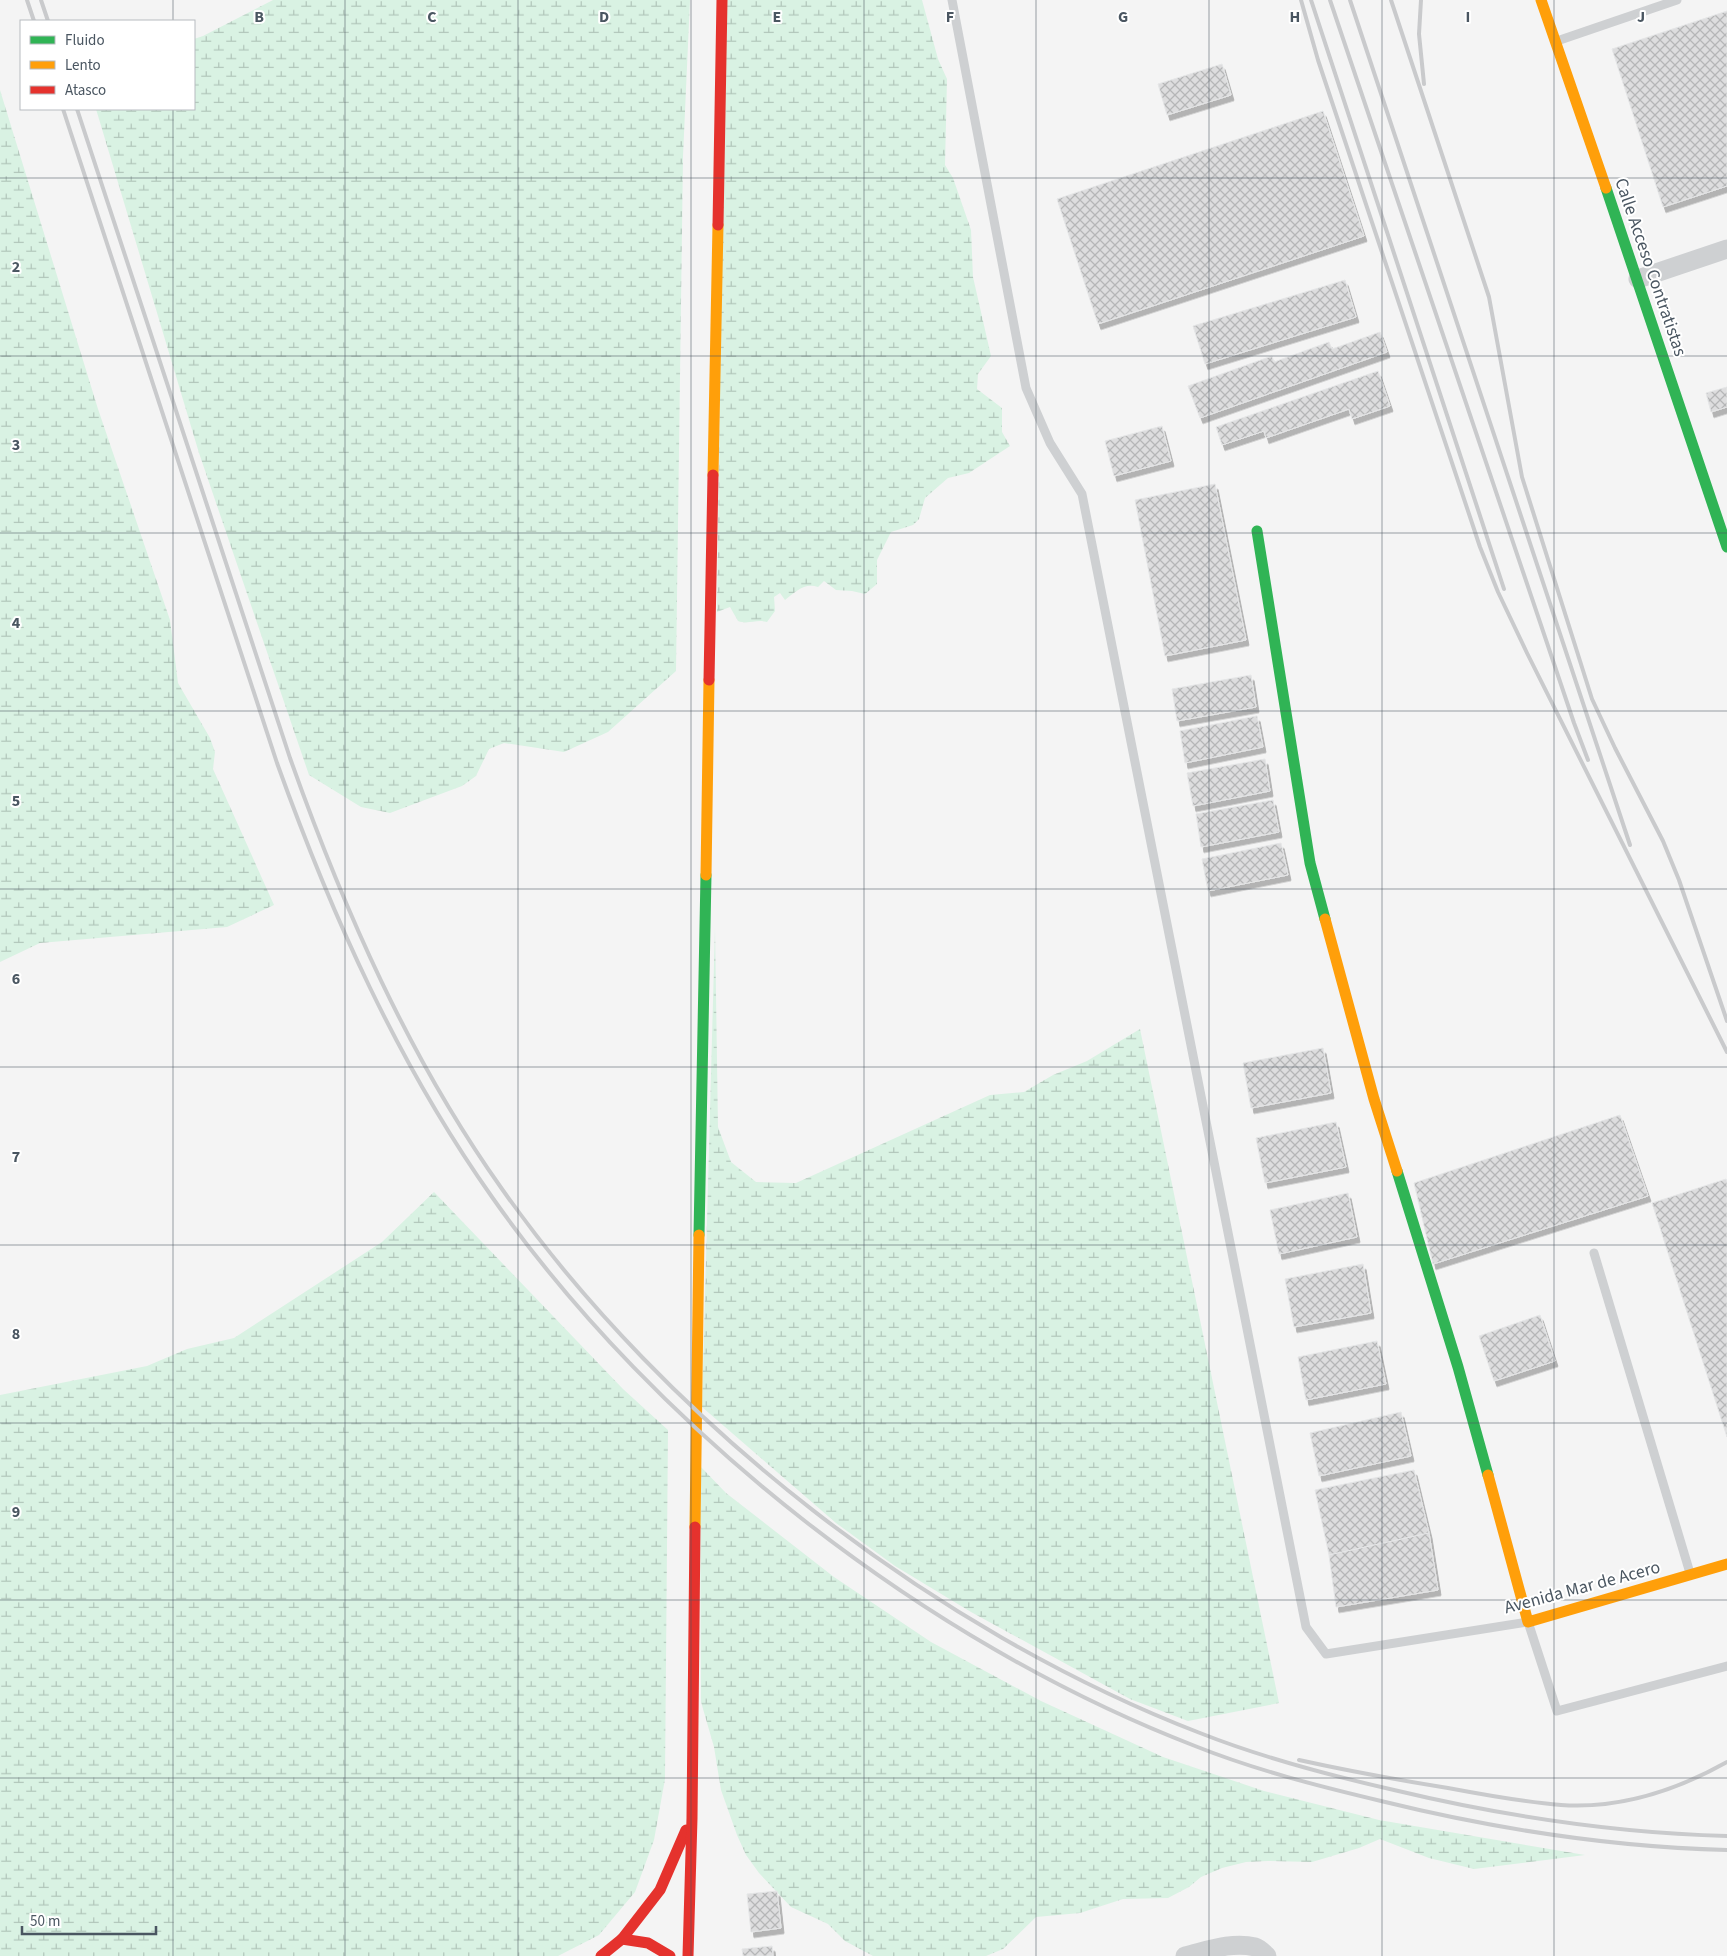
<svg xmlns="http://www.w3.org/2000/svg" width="1727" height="1956" font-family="'Source Sans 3',sans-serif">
  <defs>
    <pattern id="wetland-marsh" width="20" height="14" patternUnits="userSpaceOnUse" patternTransform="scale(1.25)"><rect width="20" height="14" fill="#d9f2e3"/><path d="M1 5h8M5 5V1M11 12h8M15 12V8" fill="none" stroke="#b2c7bb"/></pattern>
    <pattern id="building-cross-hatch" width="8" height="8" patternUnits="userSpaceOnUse" patternTransform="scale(1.25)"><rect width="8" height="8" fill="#ddddde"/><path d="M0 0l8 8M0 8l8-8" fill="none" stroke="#b5b6b7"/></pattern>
    <filter id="shadow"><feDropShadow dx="3" dy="5.5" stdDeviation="0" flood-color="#0004"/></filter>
  </defs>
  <rect width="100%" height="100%" fill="#f4f4f4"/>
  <g fill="url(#wetland-marsh)">
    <path d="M273 0H690L683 156 676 671 608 732 564 752 504 743 489 749 476 776 462 786 390 813 361 807 309 775 199 453 96 109H194V39L203 36Z"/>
    <path d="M725 0H922L938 59 947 79 945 165 953 178 971 230 973 277 991 356 978 374 977 389 1002 408V432L1010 446 969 473 948 478 925 498 919 519 913 525 891 532 877 560V584L865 594 852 591 836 590 824 581 818 587C805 582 795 592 785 600L780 593 774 597 775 611 767 622C756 619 748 625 738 621L730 607 717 612Z"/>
    <path d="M0 90 98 409 170 620 178 683 210 738 215 752 213 769 274 905 227 927 40 943 0 962Z"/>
    <path d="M715 927 718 1127 731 1162 756 1182 796 1183 990 1095 1024 1092 1053 1075 1087 1061 1140 1029 1279 1703 1188 1721 1130 1699 971 1612 895 1566 836 1523 702 1407Z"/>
    <path d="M434 1192 623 1389 668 1430 665 1779 654 1840 635 1892 599 1935 558 1956H0V1395L147 1366 187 1349 234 1338 382 1242Z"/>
    <path d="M700 1466 726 1493 834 1577 931 1642 1041 1701 1163 1757 1264 1791 1379 1820 1585 1855 1474 1869 1429 1858 1380 1839 1359 1848 1312 1862 1268 1861 1246 1862 1222 1868 1201 1877 1189 1887 1168 1898 1123 1899 1080 1913 1036 1917 1003 1949 986 1956H873L845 1941 828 1924 791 1907 759 1873 746 1855 737 1835 721 1790 714 1747 701 1702Z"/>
  </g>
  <g fill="url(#building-cross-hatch)" stroke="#e5e6e7" filter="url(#shadow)">
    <path d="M1727 11V186L1663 207 1612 49Z"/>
    <path d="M1222 64 1231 95 1167 115 1158 84Z"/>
    <path d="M1323 111 1364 236 1098 324 1057 199Z"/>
    <path d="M1345 280 1356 317 1205 364 1193 326Z"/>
    <path d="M1380 332 1387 352 1200 418 1188 386 1272 356 1274 362 1329 342 1332 349Z"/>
    <path d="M1378 371 1390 406 1352 419 1349 409 1266 438 1264 431 1222 445 1216 427Z"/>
    <path d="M1727 387V407L1711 412 1706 393Z"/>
    <path d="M1162 426 1171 461 1114 476 1105 441Z"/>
    <path d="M1215 484 1246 640 1165 656 1135 500Z"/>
    <path d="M1251 675 1256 707 1177 721 1172 689Z"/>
    <path d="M1257 716 1263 747 1185 763 1180 731Z"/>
    <path d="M1265 759 1270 791 1193 806 1187 773Z"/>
    <path d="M1273 800 1279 832 1201 847 1196 814Z"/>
    <path d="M1281 843 1288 875 1208 891 1202 859Z"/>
    <path d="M1323 1048 1331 1093 1251 1108 1243 1063Z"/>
    <path d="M1620 1115 1648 1196 1433 1264 1414 1183Z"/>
    <path d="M1336 1122 1346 1167 1265 1183 1256 1138Z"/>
    <path d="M1726 1179 1727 1182V1437L1652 1203Z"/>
    <path d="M1348 1193 1357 1237 1279 1254 1270 1210Z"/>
    <path d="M1363 1264 1371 1313 1294 1327 1285 1279Z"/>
    <path d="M1540 1315 1555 1361 1494 1381 1479 1336Z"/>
    <path d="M1377 1341 1386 1384 1306 1400 1298 1357Z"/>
    <path d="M1401 1412 1411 1456 1319 1476 1310 1433Z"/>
    <path d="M1414 1470 1429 1533 1329 1555 1315 1490Z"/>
    <path d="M1429 1533 1438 1590 1336 1607 1329 1555Z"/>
    <path d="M777 1891 781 1928 751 1932 747 1894Z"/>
    <path d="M772 1946 773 1956H743L742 1949Z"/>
  </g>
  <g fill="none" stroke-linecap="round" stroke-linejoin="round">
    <g stroke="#ced0d2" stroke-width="9">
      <path d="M952 0 1026 388 1050 443 1082 494 1306 1627 1326 1654 1528 1622 1557 1711 1727 1666"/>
      <path d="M1557 41 1677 0"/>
      <path d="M1594 1253 1690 1573"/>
    </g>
    <g stroke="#ced0d2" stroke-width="19">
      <path d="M1638 279 1727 249"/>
      <path d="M1185 1956C1206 1951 1232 1941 1255 1947 1259 1948 1264 1953 1267 1956"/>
    </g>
    <g stroke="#30b455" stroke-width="11">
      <path d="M1606 188 1727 547"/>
      <path d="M1257 531 1310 863 1325 919"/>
      <path d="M1397 1171 1458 1367 1488 1475"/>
      <path d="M699 1235 706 875"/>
    </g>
    <g stroke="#ff9f0a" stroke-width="11">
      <path d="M1541 0 1606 188"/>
      <path d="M713 475 718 225"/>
      <path d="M706 875 709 680"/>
      <path d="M1325 919 1374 1099 1397 1171"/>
      <path d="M1488 1475 1528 1622 1727 1564"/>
      <path d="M695 1527 699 1235"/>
    </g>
    <g stroke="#e5322d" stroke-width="11">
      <path d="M718 225 722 0"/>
      <path d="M709 680 713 475"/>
      <path d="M622 1939 648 1943 670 1956"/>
      <path d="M601 1956 622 1939 660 1890 686 1830"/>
      <path d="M688 1956 692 1818 695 1527"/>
    </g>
    <g stroke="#c9cacc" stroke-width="4">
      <path d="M27 0 34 21"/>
      <path d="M41 0 48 21"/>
      <path d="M1301 0 1318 60 1480 547 1498 592 1527 653 1727 1052"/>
      <path d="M1311 0 1504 589"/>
      <path d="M1330 0 1574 723 1588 760"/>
      <path d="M1350 0 1630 845"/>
      <path d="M1391 0 1489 297 1522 477 1592 699 1615 748 1663 841 1679 880 1727 1021"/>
      <path d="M1421 0 1419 34 1424 84"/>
      <path d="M63 109 277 763C332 916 398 1064 492 1197 657 1432 927 1643 1195 1746 1255 1770 1318 1786 1381 1801 1495 1829 1610 1847 1727 1850"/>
      <path d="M77 109 290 758C344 910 409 1058 502 1189 667 1423 933 1630 1200 1733 1263 1758 1328 1775 1394 1790 1503 1816 1614 1833 1727 1836"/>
      <path d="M1299 1760C1349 1771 1398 1780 1448 1788 1485 1795 1523 1802 1561 1805 1619 1809 1677 1790 1727 1762"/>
    </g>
  </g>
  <path fill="none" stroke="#4a5661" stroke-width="1" stroke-opacity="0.55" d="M173 0V21M345 0V1956M518 0V1956M691 0V1956M864 0V1956M1036 0V1956M1209 0V1956M1382 0V1956M1554 0V1956M173 109V1956M0 178H1727M0 356H1727M0 533H1727M0 711H1727M0 889H1727M0 1067H1727M0 1245H1727M0 1423H1727M0 1600H1727M0 1778H1727"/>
  <g text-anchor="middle" stroke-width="4" stroke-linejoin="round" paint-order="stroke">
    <g font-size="18" fill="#4a5661" stroke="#fff">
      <text transform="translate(1651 267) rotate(71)" y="6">Calle Acceso Contratistas</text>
      <text transform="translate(1582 1587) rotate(-15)" y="6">Avenida Mar de Acero</text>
    </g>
  </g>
  <g font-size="16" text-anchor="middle" font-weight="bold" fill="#4a5661" stroke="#fff" stroke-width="4" stroke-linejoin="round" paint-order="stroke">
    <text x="259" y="22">B</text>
    <text x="432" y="22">C</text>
    <text x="604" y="22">D</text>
    <text x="777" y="22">E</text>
    <text x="950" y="22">F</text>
    <text x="1123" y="22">G</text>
    <text x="1295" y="22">H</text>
    <text x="1468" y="22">I</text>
    <text x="1641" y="22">J</text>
    <text x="16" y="272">2</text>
    <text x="16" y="450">3</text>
    <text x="16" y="628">4</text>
    <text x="16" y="806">5</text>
    <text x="16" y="984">6</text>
    <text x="16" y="1162">7</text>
    <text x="16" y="1339">8</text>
    <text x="16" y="1517">9</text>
  </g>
  <rect x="20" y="20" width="175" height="90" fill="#ffffff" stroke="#b7bbc0"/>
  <rect x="30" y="36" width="25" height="8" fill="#30b455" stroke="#b7bbc0"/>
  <text x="65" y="45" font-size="15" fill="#4a5661">Fluido</text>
  <rect x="30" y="61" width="25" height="8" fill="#ff9f0a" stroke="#b7bbc0"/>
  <text x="65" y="70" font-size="15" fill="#4a5661">Lento</text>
  <rect x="30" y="86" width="25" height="8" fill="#e5322d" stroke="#b7bbc0"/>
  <text x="65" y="95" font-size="15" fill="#4a5661">Atasco</text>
  <path d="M22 1926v8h134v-8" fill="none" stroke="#4a5661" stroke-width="2.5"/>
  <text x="30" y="1926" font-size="15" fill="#4a5661" stroke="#ffffff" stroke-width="4" paint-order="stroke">50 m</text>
</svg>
